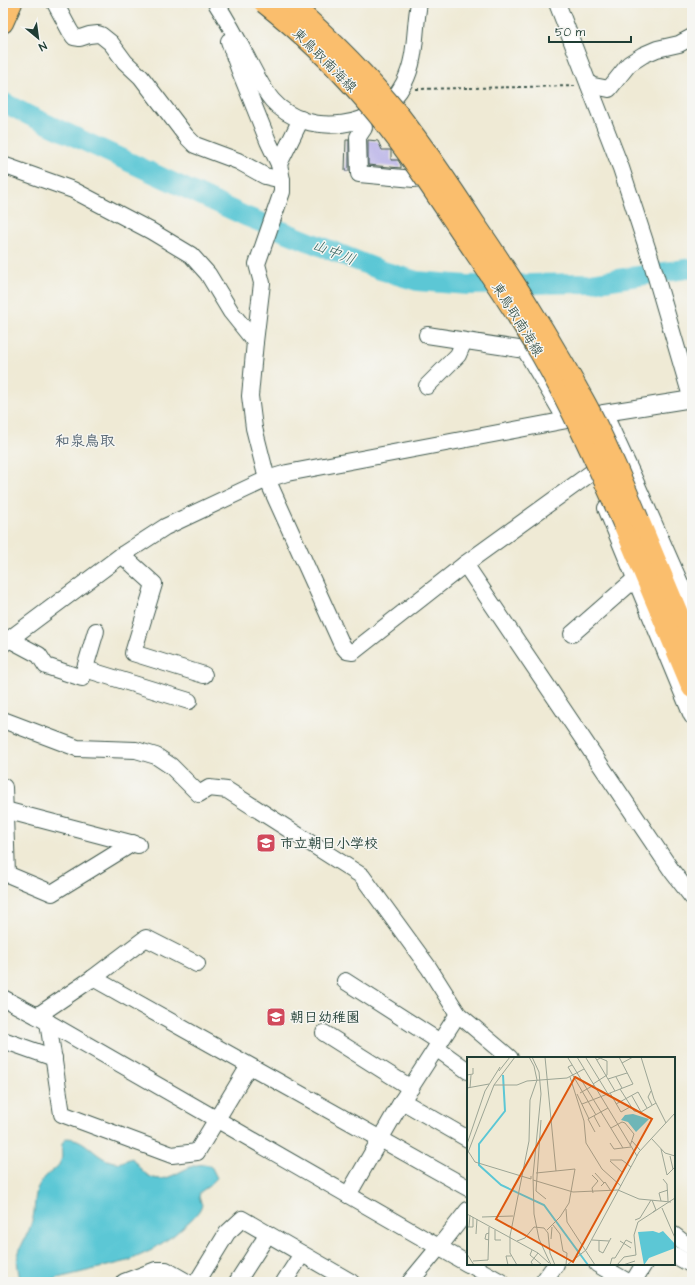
<svg xmlns="http://www.w3.org/2000/svg" width="695" height="1285" font-family="'Architects Daughter','Klee One',sans-serif">
  <rect width="100%" height="100%" fill="#f6f6f2"/>
  <filter id="ink" filterUnits="userSpaceOnUse"><feTurbulence type="fractalNoise" baseFrequency=".025" numOctaves="2"/><feDisplacementMap in="SourceGraphic" scale="8" xChannelSelector="R" yChannelSelector="G"/><feConvolveMatrix kernelMatrix="1 2 1 2 8 2 1 2 1" color-interpolation-filters="sRGB"/></filter>
  <filter id="wash" filterUnits="userSpaceOnUse"><feTurbulence type="fractalNoise" baseFrequency=".012" numOctaves="4" result="noise"/><feDisplacementMap in="SourceGraphic" scale="16" xChannelSelector="R" yChannelSelector="G"/><feGaussianBlur stdDeviation="0.9" result="paint"/><feColorMatrix in="noise" values="0 0 0 0 0 0 0 0 0 0 0 0 0 0 0 0 0 1.4 0 .05"/><feComposite in="paint" operator="in"/></filter>
  <g filter="url(#wash)">
    <rect width="100%" height="100%" fill="#efead5"/>
    <path fill="#5cc7d5" stroke="#3e8284" d="M67 1138C83 1138 91 1151 103 1158 108 1161 114 1162 119 1163L132 1158C137 1164 142 1172 149 1176 170 1188 189 1157 211 1166L217 1178 209 1186 200 1192 199 1197 202 1205 199 1211 192 1219 174 1235 152 1250 128 1261 58 1278 49 1282H22L20 1280C19 1273 16 1262 18 1255 21 1243 29 1234 32 1221 36 1209 33 1197 39 1185 45 1174 55 1171 60 1163 65 1154 57 1144 67 1138Z"/>
    <g fill="none" stroke-linecap="round" stroke-linejoin="round">
      <path stroke="#5cc7d5" stroke-width="20" d="M3 102 28 115 245 216 380 270 417 281 468 285 591 283 692 268"/>
    </g>
    <g id="blocks">
      <g fill="#b6afe7">
        <path d="M346 140H349V171H345Z"/>
        <path d="M368 140 378 141 382 150H391V160H398L401 165V168L368 165Z"/>
      </g>
    </g>
  </g>
  <g filter="url(#ink)">
    <use href="#blocks" fill-opacity="0" stroke="#3e574c" stroke-width="1"/>
    <g fill="none" stroke-linecap="round" stroke-linejoin="round">
      <defs>
        <g id="minor">
          <path d="M55 3 70 31 74 37 80 38 89 35 98 34 101 35 111 43 125 62 141 77 186 136 195 145 238 161 265 176 282 180"/>
          <path d="M216 3C227 20 237 38 246 56 254 71 261 87 272 100 307 140 381 129 404 83 417 58 414 29 419 3"/>
          <path d="M557 3 621 168 651 260 692 400"/>
          <path d="M229 41 239 69 268 141 279 164"/>
          <path d="M589 85 609 89 629 64 643 55 657 49 679 44 692 37"/>
          <path d="M301 119 279 164 282 180V192L257 264 262 283 255 342 250 396 254 428 267 479 342 645 347 651 353 652 465 564 591 473"/>
          <path d="M362 119 364 128 358 137 359 174 414 179"/>
          <path d="M3 165 73 190 151 231 191 255 208 274 231 312 255 342"/>
          <path d="M427 335 525 350 565 418"/>
          <path d="M427 386 458 355 464 341"/>
          <path d="M692 399 604 413 633 476 692 610"/>
          <path d="M606 508 692 716"/>
          <path d="M122 555 154 584 133 653 204 675"/>
          <path d="M465 564 672 871 692 897"/>
          <path d="M572 634 635 579"/>
          <path d="M9 639 39 655 46 666 82 678 96 631"/>
          <path d="M3 644 122 555 165 527 267 479 287 473 604 413"/>
          <path d="M85 669 189 701"/>
          <path d="M3 720 77 748 136 750 156 756 171 766 199 794 209 788 227 790 362 876 429 968 458 1014 510 1058"/>
          <path d="M4 787 7 874"/>
          <path d="M5 810 138 845"/>
          <path d="M3 874H7L52 893 133 843"/>
          <path d="M93 978 468 1188"/>
          <path d="M345 981 440 1042"/>
          <path d="M3 998 37 1016 468 1264"/>
          <path d="M37 1016 93 978 146 938 197 964"/>
          <path d="M48 1022 62 1114 172 1155 197 1152 249 1066"/>
          <path d="M324 1033 411 1088"/>
          <path d="M3 1040 54 1058"/>
          <path d="M436 1048 468 1071"/>
          <path d="M402 1101 468 1139"/>
          <path d="M348 1195 402 1101 458 1014"/>
          <path d="M674 1235 683 1242 692 1247"/>
          <path d="M674 1255 692 1265"/>
          <path d="M469 1264 501 1282"/>
          <path d="M597 1264 628 1282"/>
          <path d="M124 1282 156 1270H166L187 1282"/>
          <path d="M197 1282 227 1233 242 1219 351 1282"/>
          <path d="M237 1282 268 1234"/>
          <path d="M284 1282 302 1254"/>
          <path d="M410 1282 439 1247 468 1210"/>
          <path d="M543 1282 556 1264"/>
          <path d="M633 1282 644 1264"/>
        </g>
        <g id="major">
          <path d="M3 23 12 3"/>
          <path d="M639 520 692 647"/>
          <path d="M624 526 692 688"/>
        </g>
      </defs>
      <use href="#minor" stroke="#3e574c" stroke-width="18"/>
      <use href="#major" stroke="#3e574c" stroke-width="22"/>
      <path stroke="#3e574c" stroke-width="2" stroke-dasharray="3 3" stroke-linecap="butt" d="M416 89 576 86"/>
      <use href="#minor" stroke="#fff" stroke-width="16"/>
      <use href="#major" stroke="#fabe6d" stroke-width="20"/>
      <defs>
        <g id="major-bridge">
          <path d="M264 3C301 32 335 65 366 101 400 140 428 183 457 226 485 268 514 309 540 353 572 408 598 467 624 526"/>
          <path d="M290 3C330 38 367 75 400 116 427 151 452 188 476 225 515 282 552 341 585 402 606 440 622 480 639 520"/>
        </g>
      </defs>
      <use href="#major-bridge" stroke="#3e574c" stroke-width="22" stroke-linecap="butt"/>
      <use href="#major-bridge" stroke="#fabe6d" stroke-width="20"/>
    </g>
  </g>
  <defs>
    <symbol id="school-square" viewBox="-11 -11 22 22"><rect x="-9" y="-9" width="18" height="18" rx="4" fill="#d1495b" stroke="#f6f6f2"/><path d="M0-5L7-2L0 1L-7-2ZM-4 1L0 2.5L4 1V4Q0 6-4 4Z" fill="#fff"/></symbol>
  </defs>
  <g fill-rule="evenodd">
    <use href="#school-square" x="255" y="832" width="22" height="22"/>
    <use href="#school-square" x="265" y="1006" width="22" height="22"/>
  </g>
  <g text-anchor="middle" stroke-width="3" stroke-linejoin="round" paint-order="stroke">
    <g font-size="14" fill="#1f3d34" stroke="#f6f6f2">
      <text transform="translate(325 60) rotate(45)" y="5">東鳥取南海線</text>
      <text transform="translate(518 319) rotate(58)" y="5">東鳥取南海線</text>
    </g>
    <g font-size="14" font-weight="bold" fill="#1f3d34" stroke="#f6f6f2" text-anchor="start">
      <text x="280" y="848">市立朝日小学校</text>
      <text x="290" y="1022">朝日幼稚園</text>
    </g>
    <g font-size="15" font-style="italic" fill="#2e605c" stroke="#f6f6f2">
      <text transform="translate(334 252) rotate(22)" y="5">山中川</text>
    </g>
    <g font-size="15" font-weight="bold" fill="#546573" stroke="#f6f6f2">
      <text x="85" y="446">和泉鳥取</text>
    </g>
  </g>
  <g transform="translate(467 1057)">
    <rect width="208" height="208" fill="#efead5"/>
    <path d="M166 57 182 62 169 75 161 65 154 63 158 58ZM186 174 192 176 196 174 208 187V191L182 201 177 208 171 175Z" fill="#5cc7d5"/>
    <path fill="none" stroke="#5cc7d5" stroke-width="2" d="M36 18 38 54 12 87V108L34 128 77 148 121 208"/>
    <path fill="none" stroke="#9ca595" stroke-width="1" d="M65 0 72 15 74 37 66 119 67 157 72 182 84 208M78 0 89 114M104 0 101 1 156 91M110 0 170 99M128 0 148 34M174 0 187 42 199 66M119 1 141 37M155 6 166 0M105 8 101 10 129 58M32 14 43 0M0 18 6 17V11M103 20 117 64 119 86 135 112 154 129M149 20 155 31M141 22 160 16M126 27 140 18V4L133 1 130 3M27 28H50L60 24 100 21 117 12M0 31 22 27M3 31 4 18M153 32 167 54 174 55 189 46M184 34 181 40 185 48M113 36 127 28M143 36 154 55 163 50M110 37 122 62M165 39 174 55M115 47 166 27 152 0M149 47 171 35 180 51M127 59 133 70M121 62 141 51M121 62 128 75M74 63 69 134 79 142M144 71 155 65 158 66 167 77 163 89M184 81 198 96 208 99M165 84 173 93M143 86 147 92 164 90M0 87 18 34 33 10M194 92 200 118 208 110M1 94 8 105 64 122V119M0 98 27 28 48 0M203 99 206 112M143 103H155L164 110M143 104 155 115M69 116 108 112 102 146 93 160 80 173M128 116 137 126M125 118 131 124 125 131 126 136M196 122 200 127 201 144M66 123 106 135 151 133 172 142 204 145M134 129 138 125 144 134M185 143 189 153 186 155M194 144 192 136 201 133M195 151 208 181M99 152 100 165 128 208M0 157 71 196 82 206M15 160 46 159M168 163 173 161 184 143M86 168 93 177 96 194 100 196 99 208M0 170H6V160M2 170 3 158M28 173V183H34M22 176 19 177 18 182 22 183M9 177 10 162M84 182 85 170M125 183 142 184M50 184 58 181 67 170 77 171 81 176 83 196 88 208M132 184V194L136 196 144 181M153 184 164 191M65 193 63 198 75 208M0 197 7 208M6 204 21 203 22 170M41 208 39 199H44M50 208 43 196V179L62 84 63 43 70 23 67 9 62 0M66 208 64 205 71 196M100 208 119 193 172 95 208 56M143 208 145 201H148L159 183 165 186M150 208 157 200 169 198 167 178 171 165 208 141M156 208 168 204"/>
    <path fill="#de580e" fill-opacity="0.15" stroke="#de580e" stroke-width="2" d="M108 20 185 62 106 205 29 162Z"/>
    <rect width="208" height="208" fill="none" stroke="#1f3d34" stroke-width="2"/>
  </g>
  <rect width="695" height="1285" fill="none" stroke="#f6f6f2" stroke-width="16"/>
  <g transform="translate(38 38) rotate(151)" stroke="#f6f6f2" stroke-width="3" paint-order="stroke">
  <path d="M0-3L7 15L0 10L-7 15Z" fill="#1f3d34"/>
  <text y="-6" font-size="11" font-weight="bold" text-anchor="middle" fill="#1f3d34">N</text>
  </g>
  <path d="M549 36v6h82v-6" fill="none" stroke="#1f3d34" stroke-width="2"/>
  <text x="555" y="36" font-size="12" fill="#1f3d34" stroke="#f6f6f2" stroke-width="3" paint-order="stroke">50 m</text>
</svg>
